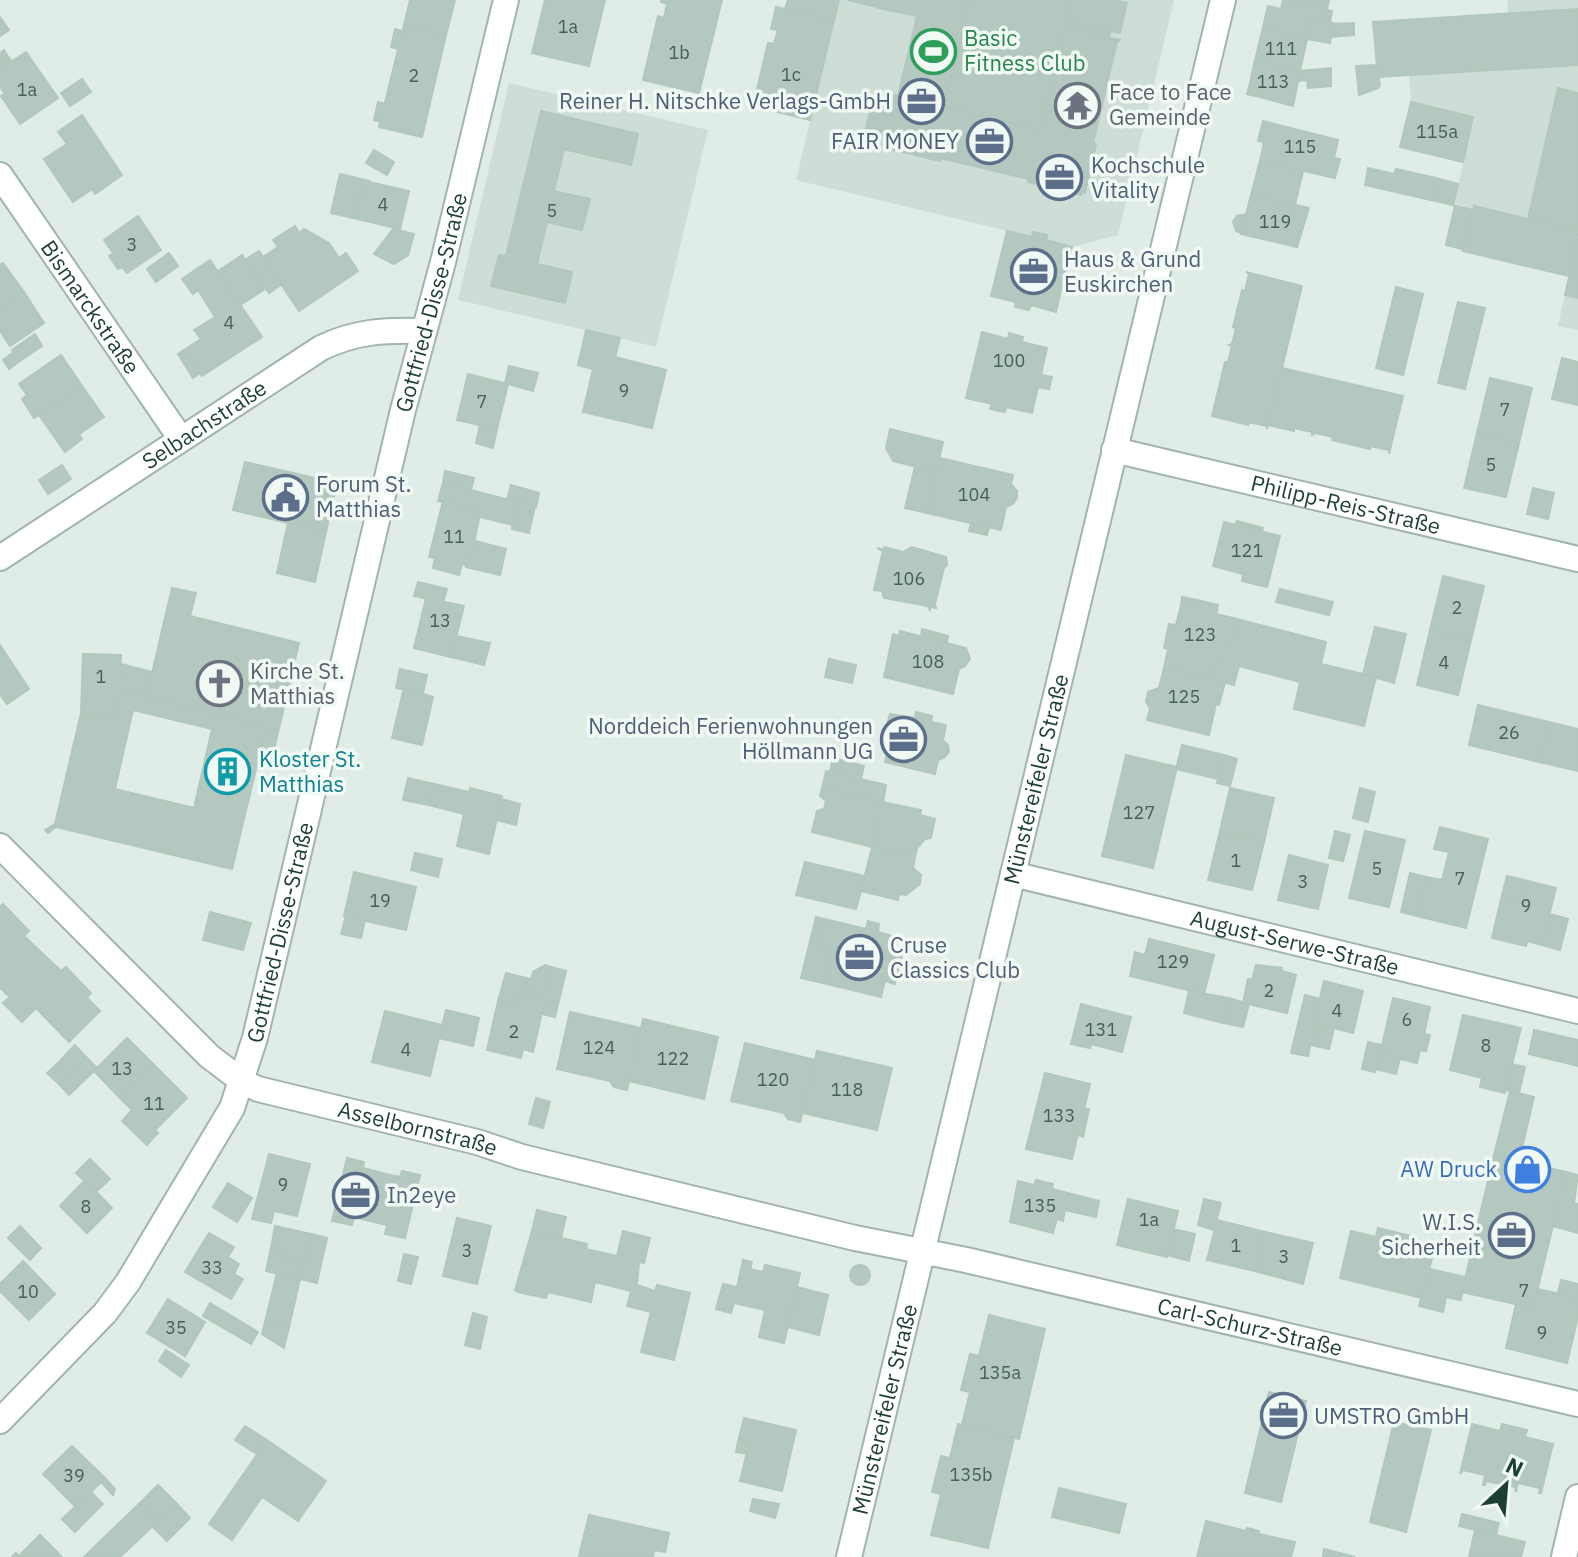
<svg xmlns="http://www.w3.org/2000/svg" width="1578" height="1557" font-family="'IBM Plex Sans',sans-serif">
  <rect width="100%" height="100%" fill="#e0ede6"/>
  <g fill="#ceddd5">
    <path d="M839 0H1174L1118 235 1072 247 1046 240 1047 235 1034 232 1032 237 796 180Z"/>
    <path d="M1507 0H1578V330L1558 326 1569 276 1445 246 1473 117 1411 102 1409 75 1378 77 1373 22 1508 13Z"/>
    <path d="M509 83 708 130 656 347 458 300Z"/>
  </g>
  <g fill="#b5c8bf" stroke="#b2c7bd" stroke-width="2" fill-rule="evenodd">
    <path d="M410 0H455L446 35 404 25Z"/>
    <path d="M545 0H605L589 66 532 53Z"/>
    <path d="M661 0H722L699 93 643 80 658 16 664 18 667 4 661 2Z"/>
    <path d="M788 0H835L830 19 785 9Z"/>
    <path d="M835 0H839L834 20 830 19Z"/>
    <path d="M848 0H880L878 7Z"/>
    <path d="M880 0H970L945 107 1040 130 1064 27 1120 40 1117 42 1093 143 1096 144 1085 193 1082 192 1081 195 1028 182 1029 179 940 158V161L886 148 887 145H884L886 133 866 128 872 103 892 108 895 95 898 96 917 16 878 8Z"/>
    <path d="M970 0H1071L1040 130 945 107Z"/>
    <path d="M1071 0H1114L1127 3 1120 33 1066 20Z"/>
    <path d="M1283 0 1332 11 1330 22 1312 18 1307 39 1263 27 1268 6 1281 9Z"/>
    <path d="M1289 0H1329L1327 9Z"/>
    <path d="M776 7 834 20 810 120 753 106 768 43 774 44 778 30 771 29Z"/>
    <path d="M1578 9V65L1378 77 1373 22Z"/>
    <path d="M0 17 9 30 0 36Z"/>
    <path d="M1312 18 1333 23 1330 43 1307 39Z"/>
    <path d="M1066 20 1111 31 1109 37 1064 27Z"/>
    <path d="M1354 23V35L1331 37 1333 24Z"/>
    <path d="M404 25 446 35 422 137 379 127Z"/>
    <path d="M1263 27 1307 39 1300 71 1255 60Z"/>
    <path d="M395 29 402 31 398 49 391 47Z"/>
    <path d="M4 50 11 61 0 69V53Z"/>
    <path d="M26 52 58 98 20 124 1 96 5 94 0 87V69Z"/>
    <path d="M1255 60 1300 71 1293 106 1260 97 1263 86 1250 83Z"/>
    <path d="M1376 65 1380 85 1378 88 1359 95 1356 66Z"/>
    <path d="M1331 68V86L1308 88 1307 80 1297 81 1300 71Z"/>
    <path d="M82 79 91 92 70 106 61 93Z"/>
    <path d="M1250 83 1263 86 1260 97 1247 94Z"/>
    <path d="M1558 88 1578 93V231L1528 219Z"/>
    <path d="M378 102 385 104 381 122 374 120Z"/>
    <path d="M1411 102 1473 117 1463 162 1400 147Z"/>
    <path d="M541 111 638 134 631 165 564 149 554 191 590 199 582 230 547 222 537 264 572 272 565 303 491 286 499 255 506 256Z"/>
    <path d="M82 115 122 175 95 194 92 189 73 202 44 159 67 144 58 132Z"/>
    <path d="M1263 121 1338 140 1334 158 1340 159 1335 178 1260 161 1264 142 1258 141Z"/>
    <path d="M374 150 394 162 387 175 366 163Z"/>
    <path d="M1260 161 1303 171 1295 205 1251 195Z"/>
    <path d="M1368 168 1394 174 1396 169 1436 178 1431 200 1365 185Z"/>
    <path d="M340 174 369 181 365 200 357 198 353 218 331 213Z"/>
    <path d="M1436 178 1458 184 1453 205 1431 200Z"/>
    <path d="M369 182 409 191 400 229 353 218 357 198 365 200Z"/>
    <path d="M1251 195 1309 208 1297 247 1241 234Z"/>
    <path d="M1455 206 1473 210 1463 249 1446 245Z"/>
    <path d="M1474 206 1578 231 1569 276 1463 251Z"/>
    <path d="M1246 214 1242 233 1236 231 1233 222 1237 216Z"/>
    <path d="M138 216 161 250 127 273 122 267 118 269 109 256 113 253 104 240Z"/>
    <path d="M295 226 299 233 304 229 329 243 339 258 346 253 358 271 299 311 263 257 278 247 273 240Z"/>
    <path d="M393 229 414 234 408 255 394 264 374 254Z"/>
    <path d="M1007 231 1032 237 1033 232 1047 235 1046 240 1072 247 1065 273 1076 276 1073 287 1062 285 1056 312 1031 305 1029 310 1015 307 1016 302 991 296Z"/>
    <path d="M1578 238V298L1565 295Z"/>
    <path d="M259 251 282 284 269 293 246 259Z"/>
    <path d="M169 253 178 266 156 282 147 269Z"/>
    <path d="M242 255 265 289 240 305 218 271Z"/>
    <path d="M210 260 262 337 202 376 184 350 201 339 194 330 215 317 198 290 193 294 182 279Z"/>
    <path d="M3 263 24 292 0 309V265Z"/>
    <path d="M1246 272 1302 286 1267 429V426L1248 422V425L1212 416 1225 362H1228L1232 346 1229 345 1232 344 1236 328 1233 327 1242 290 1245 291 1249 274Z"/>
    <path d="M1396 287 1423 294 1403 375 1376 368Z"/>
    <path d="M24 292 44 323 10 346 0 331V309Z"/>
    <path d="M1458 302 1485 308 1465 389 1438 383Z"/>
    <path d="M586 330 620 338 615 357 666 370 652 428 583 412 593 369 578 365Z"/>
    <path d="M982 332 1008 339 1009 333 1023 337 1022 342 1047 348 1041 375 1052 377 1049 389 1038 387 1032 413 1006 407 1005 412 990 409 992 404 966 398Z"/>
    <path d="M35 334 42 346 20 361 12 350Z"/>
    <path d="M184 350 200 373 193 378 178 354Z"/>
    <path d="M14 352 20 361 9 369 3 360Z"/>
    <path d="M61 355 82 386 34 418 22 399 27 395 19 384Z"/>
    <path d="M1562 358 1578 362V405L1552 399Z"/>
    <path d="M509 366 538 373 533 391 505 383Z"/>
    <path d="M1282 368 1403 396 1389 454V450L1370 446V449L1332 440 1333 437 1315 433 1312 435V432L1294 428V431L1268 425Z"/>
    <path d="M468 374 508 384 497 429 457 420Z"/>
    <path d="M1490 378 1532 388 1519 443 1477 433Z"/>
    <path d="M82 386 104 417 79 434 82 439 65 452 39 415Z"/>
    <path d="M480 425 497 429 493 448 476 443Z"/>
    <path d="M890 429 943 442 936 472 893 461 886 448Z"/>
    <path d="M1477 433 1519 443 1506 497 1464 488Z"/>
    <path d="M940 458 1013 475 1011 484 1017 491V498L1013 504 1006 507 1001 530 927 513Z"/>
    <path d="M245 462 337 483 326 532 233 510Z"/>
    <path d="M62 465 71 479 48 494 39 480Z"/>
    <path d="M915 467 936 472 927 513 905 508Z"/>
    <path d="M445 471 474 478 471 490 443 483Z"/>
    <path d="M443 483 518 502 513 525 480 517 481 510 438 501Z"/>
    <path d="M511 485 539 493 536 507 507 500Z"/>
    <path d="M1533 488 1554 493 1548 519 1527 514Z"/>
    <path d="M443 501 481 510 469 566 462 564 459 575 433 568 435 558 429 557Z"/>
    <path d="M518 502 535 506 529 533 512 529Z"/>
    <path d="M1237 521 1263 528 1262 531 1236 525Z"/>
    <path d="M1224 522 1280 536 1267 587 1242 581 1243 574 1213 566Z"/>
    <path d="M288 523 326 532 315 582 277 573Z"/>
    <path d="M971 523 989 527 987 535 969 531Z"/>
    <path d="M475 541 506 549 500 575 466 567Z"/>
    <path d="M884 547 903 552 912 547 946 557 947 565 944 568 935 604 936 608 931 607 930 610 928 606 884 598 882 591 874 590 883 551 877 548 884 550Z"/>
    <path d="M1443 576 1484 586 1471 640 1430 630Z"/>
    <path d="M418 582 447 589 443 602 414 596Z"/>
    <path d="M172 588 196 593 190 616 299 643 272 758 259 755 266 727 146 699Z"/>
    <path d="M1280 589 1333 602 1329 615 1276 602Z"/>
    <path d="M1182 597 1197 600 1196 609 1181 605Z"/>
    <path d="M426 598 464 606 451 657 414 648Z"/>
    <path d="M1197 600 1218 605 1216 614 1237 619 1230 647 1226 645 1222 662 1217 661 1213 679 1164 668 1168 649 1164 648 1169 624 1176 625 1181 605 1196 609Z"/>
    <path d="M1237 619 1326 642 1321 664 1376 677 1364 726 1294 709 1300 682 1239 666 1234 685 1213 679 1217 661 1222 662 1226 645 1230 647Z"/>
    <path d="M1375 627 1406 634 1394 683 1363 674Z"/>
    <path d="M922 629 948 636 947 642 921 636Z"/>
    <path d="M1430 630 1471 640 1458 695 1417 685Z"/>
    <path d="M900 631 966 648 970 659 965 666 959 669 953 694 884 677 893 634 899 636Z"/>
    <path d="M457 636 490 643 484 665 451 657Z"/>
    <path d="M0 645 29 689 7 704 0 694Z"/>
    <path d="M83 654 121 655 119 714 81 713Z"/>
    <path d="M829 659 856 665 852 683 825 677Z"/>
    <path d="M121 664 152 672 146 697 120 690Z"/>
    <path d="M1164 668 1225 683 1219 705 1216 704 1209 735 1147 720 1150 708 1146 702 1148 692 1159 688Z"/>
    <path d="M400 669 427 675 423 693 396 688Z"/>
    <path d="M404 688 433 697 422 745 392 738Z"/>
    <path d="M120 690 266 727 232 869 56 827 48 833 45 830 55 824 81 713 119 714ZM133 710 212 729 194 808 115 789Z"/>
    <path d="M1478 705 1549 722 1539 762 1469 745Z"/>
    <path d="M916 712 932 716 931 722 946 725 943 740 948 745 949 752 944 758 938 760 935 774 885 762 892 733 885 732 890 714 915 718Z"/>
    <path d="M1549 722 1578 729V771L1539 762Z"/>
    <path d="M1182 745 1224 755 1218 779 1176 769Z"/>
    <path d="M1126 755 1177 767 1153 868 1102 856Z"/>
    <path d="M1224 755 1237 759 1230 786 1217 783Z"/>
    <path d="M833 758 864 766 861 779 830 772Z"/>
    <path d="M826 771 886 785 883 802 822 789Z"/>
    <path d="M408 778 434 784 429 805 403 800Z"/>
    <path d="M434 784 469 792 470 788 502 796 489 854 457 846 464 814 429 805Z"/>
    <path d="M1230 788 1274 798 1264 842 1220 831Z"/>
    <path d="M1360 788 1375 792 1368 822 1353 818Z"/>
    <path d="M822 789 883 802 872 847 812 832 817 811 824 809 826 801 820 796Z"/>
    <path d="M501 799 520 804 516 825 496 820Z"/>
    <path d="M882 802 921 810 920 815 935 819 931 838 925 839 917 848 915 857 872 847Z"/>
    <path d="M1440 827 1488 839 1466 928 1417 916 1426 877 1442 880 1449 852 1434 849Z"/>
    <path d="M1220 831 1264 842 1252 890 1208 880Z"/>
    <path d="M1335 831 1350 835 1343 861 1329 858Z"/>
    <path d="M1365 831 1405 840 1389 907 1349 898Z"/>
    <path d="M872 847 915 857 913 868 921 875 920 884 906 895 899 894 898 900 861 891Z"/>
    <path d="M415 853 442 859 438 877 411 870Z"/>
    <path d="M1289 855 1328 865 1318 909 1278 900Z"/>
    <path d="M805 862 865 876 856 909 796 895Z"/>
    <path d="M354 872 416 887 406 930 344 916Z"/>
    <path d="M1410 873 1426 877 1417 916 1401 912Z"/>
    <path d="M1507 876 1524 880 1519 899 1502 895Z"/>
    <path d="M1524 880 1556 888 1542 945 1527 941 1526 946 1492 938 1502 895 1519 899Z"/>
    <path d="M3 904 29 931 24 936 61 971 66 967 91 993 87 998 100 1011 69 1042 36 1008 22 1022 3 1003 10 997 0 988V907Z"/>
    <path d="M210 912 251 923 243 950 203 940Z"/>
    <path d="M1550 914 1568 919 1560 950 1542 945Z"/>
    <path d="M346 916 365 920 361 938 341 934Z"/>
    <path d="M816 917 837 922 836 925 823 922 817 945 826 947 824 955 830 956 823 983 801 978Z"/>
    <path d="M868 921 879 924 878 932 896 937 892 953 902 955 895 984 885 981 881 997 823 983 830 956 824 955 826 947 817 945 823 922 836 925 837 922 866 929Z"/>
    <path d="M1149 939 1214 955 1204 994 1130 976 1135 952 1145 955Z"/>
    <path d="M900 963 905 964 902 976 897 975Z"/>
    <path d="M545 965 551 967 543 998 530 995 528 993 533 972Z"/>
    <path d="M1256 965 1282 968V971L1296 975 1287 1013 1243 1003 1248 979 1252 980Z"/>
    <path d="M551 967 566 971 555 1017 542 1014Z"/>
    <path d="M506 973 531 979 528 993 521 991 517 1006 498 1001Z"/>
    <path d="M1324 981 1363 991 1353 1033 1314 1023Z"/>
    <path d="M521 991 545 999 533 1052 523 1049 521 1058 487 1050 498 1001 517 1006Z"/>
    <path d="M1189 991 1229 998 1223 1023 1184 1013Z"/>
    <path d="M1305 995 1320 999 1308 1056 1291 1053Z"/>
    <path d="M1229 998 1249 1004 1243 1027 1223 1023Z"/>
    <path d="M1393 998 1430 1007 1424 1034 1430 1035 1426 1051 1420 1050 1417 1063 1380 1054Z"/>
    <path d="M1081 1004 1131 1017 1122 1052 1091 1044 1090 1048 1071 1044Z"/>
    <path d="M446 1010 479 1018 473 1046 439 1038Z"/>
    <path d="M385 1011 442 1025 430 1076 372 1062Z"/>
    <path d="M570 1012 641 1028 627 1090 614 1087 610 1081 557 1069Z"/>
    <path d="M1463 1015 1521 1028 1505 1093 1480 1087 1482 1078 1450 1070Z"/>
    <path d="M643 1019 718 1037 704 1099 629 1081Z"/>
    <path d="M1316 1024 1334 1028 1329 1049 1311 1045Z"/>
    <path d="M1534 1030 1578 1040V1066L1529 1054Z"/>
    <path d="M127 1038 153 1064 120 1098 94 1071Z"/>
    <path d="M1368 1042 1382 1045 1375 1072 1362 1069Z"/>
    <path d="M745 1043 815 1060 800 1122 788 1119 784 1113 731 1101Z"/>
    <path d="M75 1045 86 1057 67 1076 56 1065Z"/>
    <path d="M817 1051 892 1068 877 1130 803 1113Z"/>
    <path d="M1380 1054 1400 1058 1396 1074 1376 1069Z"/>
    <path d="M86 1057 97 1068 69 1095 59 1084Z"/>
    <path d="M153 1064 187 1098 155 1130 158 1133 147 1145 122 1121 132 1110 120 1098Z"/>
    <path d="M1512 1064 1525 1067 1519 1093 1506 1090Z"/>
    <path d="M56 1065 67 1076 59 1084 47 1073Z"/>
    <path d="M1045 1073 1090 1084 1072 1159 1026 1149Z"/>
    <path d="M1510 1091 1534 1097 1519 1161 1494 1155Z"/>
    <path d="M536 1098 550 1102 543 1128 529 1124Z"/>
    <path d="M1084 1108 1089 1109 1083 1137 1078 1135Z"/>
    <path d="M269 1154 310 1164 297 1216 274 1211 271 1223 252 1219Z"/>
    <path d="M1494 1155 1566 1172 1533 1308 1462 1292Z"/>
    <path d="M347 1158 364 1162 363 1168 382 1173 370 1221 354 1217 352 1225 332 1221Z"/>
    <path d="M90 1159 110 1179 96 1192 76 1173Z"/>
    <path d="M402 1171 420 1175 405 1238 385 1234 387 1225 370 1221 382 1173 400 1177Z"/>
    <path d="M1566 1172 1578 1175 1574 1203 1578 1204V1233L1553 1226Z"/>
    <path d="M85 1180 112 1208 87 1233 60 1206Z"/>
    <path d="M1036 1180 1053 1184 1052 1189 1099 1201 1096 1217 1065 1210 1063 1221 1057 1219 1053 1233 1010 1222 1018 1181 1034 1185Z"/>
    <path d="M228 1183 252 1198 237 1222 213 1207Z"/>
    <path d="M1128 1199 1178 1211 1167 1257 1117 1245Z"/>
    <path d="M1204 1199 1221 1203 1214 1230 1198 1225Z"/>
    <path d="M537 1210 566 1217 561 1238 532 1231Z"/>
    <path d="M457 1218 491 1226 477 1284 443 1276Z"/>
    <path d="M1217 1220 1265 1232 1255 1271 1207 1260Z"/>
    <path d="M20 1226 41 1248 30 1260 8 1238Z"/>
    <path d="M275 1226 311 1234 304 1264 286 1259 288 1252 271 1248Z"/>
    <path d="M1378 1228 1411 1236 1409 1244 1434 1250 1422 1298 1340 1278 1351 1231 1376 1237Z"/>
    <path d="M1173 1229 1195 1234 1189 1261 1167 1255Z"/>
    <path d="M532 1231 587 1244 586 1249 617 1256 623 1231 650 1238 644 1263 639 1262 637 1285 655 1291 657 1285 690 1293 674 1360 641 1352 651 1312 627 1306 631 1291 595 1282 591 1302 548 1292 546 1298 518 1292 515 1290Z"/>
    <path d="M1265 1232 1313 1243 1303 1284 1255 1271Z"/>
    <path d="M209 1233 234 1247 228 1257 239 1264 234 1274 243 1279 231 1299 185 1272Z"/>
    <path d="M311 1234 327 1238 317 1283 300 1279Z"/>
    <path d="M271 1248 288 1252 286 1259 304 1264 300 1279 266 1271Z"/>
    <path d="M404 1254 418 1257 411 1284 398 1281Z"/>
    <path d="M743 1260 752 1262 750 1269 763 1272 765 1265 800 1273 784 1343 759 1337 765 1310 734 1303 731 1313 716 1309 723 1284 737 1287Z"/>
    <path d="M23 1261 55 1294 29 1320 0 1291V1284Z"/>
    <circle cx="860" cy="1275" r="10"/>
    <path d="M1430 1269 1465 1277 1461 1300 1446 1297 1443 1312 1419 1306Z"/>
    <path d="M277 1273 300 1279 289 1327 265 1322Z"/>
    <path d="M1561 1280 1578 1284V1298L1558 1293Z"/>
    <path d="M797 1287 828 1295 819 1335 788 1327Z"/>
    <path d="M1538 1289 1578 1298V1317L1567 1363 1506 1348 1516 1304 1533 1308Z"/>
    <path d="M168 1299 205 1322 185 1356 147 1333Z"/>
    <path d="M210 1303 258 1332 251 1344 203 1316Z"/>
    <path d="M473 1313 487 1317 480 1349 465 1345Z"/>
    <path d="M989 1315 1045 1329 1019 1439 962 1425 970 1392 961 1390 970 1354 979 1356Z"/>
    <path d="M265 1322 289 1327 284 1348 262 1334Z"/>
    <path d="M166 1350 189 1365 181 1377 159 1361Z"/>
    <path d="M1269 1392 1306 1401 1281 1502 1245 1493Z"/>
    <path d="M744 1418 796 1430 782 1491 740 1481 749 1444 738 1442Z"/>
    <path d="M1394 1422 1431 1430 1406 1532 1370 1522Z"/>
    <path d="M958 1424 1014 1438 988 1548 931 1535 941 1494 932 1492 941 1456 950 1458Z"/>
    <path d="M1472 1424 1500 1431 1502 1424 1527 1430 1525 1437 1553 1444 1541 1493H1539L1540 1488 1518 1483 1516 1492 1515 1487 1486 1481 1485 1485H1483L1485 1475 1463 1470 1460 1474Z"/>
    <path d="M245 1426 267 1440 257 1454 235 1440Z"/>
    <path d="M267 1440 326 1481 298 1521 262 1497 232 1540 209 1524Z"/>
    <path d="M738 1442 749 1444 747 1454 736 1452Z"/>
    <path d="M72 1446 105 1478 76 1507 43 1474Z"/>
    <path d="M105 1478 115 1489 113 1495 101 1482Z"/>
    <path d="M158 1485 176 1503 157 1522 139 1504Z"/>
    <path d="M1059 1488 1126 1504 1119 1533 1052 1517Z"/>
    <path d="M91 1492 103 1504 75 1532 62 1519Z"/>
    <path d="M753 1499 779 1504 775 1518 750 1511Z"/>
    <path d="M176 1503 190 1518 167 1541 152 1526Z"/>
    <path d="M139 1504 157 1522 120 1557H101L92 1549Z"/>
    <path d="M1462 1514 1499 1523 1496 1535 1459 1526Z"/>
    <path d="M589 1515 669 1533 665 1552 654 1550 653 1557H603L580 1552Z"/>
    <path d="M1206 1521 1246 1531 1247 1528 1259 1531V1534L1295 1542 1291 1557H1197Z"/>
    <path d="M1475 1530 1525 1542 1521 1557H1469Z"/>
    <path d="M40 1535 62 1557 13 1556 16 1553 19 1556Z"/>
    <path d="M92 1549 101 1557H84Z"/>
    <path d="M1324 1549 1355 1557H1323Z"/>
    <path d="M580 1552 603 1557H579Z"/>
  </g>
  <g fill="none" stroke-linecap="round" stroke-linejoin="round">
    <defs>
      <g id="minor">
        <path id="s1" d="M0 175 181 439"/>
        <path id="s2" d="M1114 450 1578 559"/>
        <path id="s3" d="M0 558 321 348C356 331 385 330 423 331"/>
        <path id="s4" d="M0 846 209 1056 243 1082 258 1089 477 1142 522 1157 855 1238 966 1260 1578 1404"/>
        <path id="s5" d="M1013 874 1578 1011"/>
        <path id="s6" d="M0 1421 105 1313 128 1282 232 1108 255 1038 403 410 443 262 506 0"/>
        <path id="s7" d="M849 1557 1223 0"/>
        <path d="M1564 1557 1578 1497"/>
      </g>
    </defs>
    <use href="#minor" stroke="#a2b5ad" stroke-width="28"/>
    <use href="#minor" stroke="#fff" stroke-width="24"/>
  </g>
  <defs>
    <symbol id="stadium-ring" viewBox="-11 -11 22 22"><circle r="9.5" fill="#f1f9f5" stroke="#2e9e5b" stroke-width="1.5"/><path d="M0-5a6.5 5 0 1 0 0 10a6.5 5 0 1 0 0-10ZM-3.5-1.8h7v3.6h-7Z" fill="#2e9e5b"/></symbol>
    <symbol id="office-ring" viewBox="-11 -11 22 22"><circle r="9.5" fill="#f1f9f5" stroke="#5c6f8a" stroke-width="1.5"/><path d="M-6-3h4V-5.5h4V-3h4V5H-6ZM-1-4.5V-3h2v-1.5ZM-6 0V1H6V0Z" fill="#5c6f8a"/></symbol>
    <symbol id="temple-ring" viewBox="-11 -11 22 22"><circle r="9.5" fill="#f1f9f5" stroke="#6b7280" stroke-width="1.5"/><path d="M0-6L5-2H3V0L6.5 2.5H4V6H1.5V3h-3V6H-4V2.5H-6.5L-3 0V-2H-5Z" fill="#6b7280"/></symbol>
    <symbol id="civic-ring" viewBox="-11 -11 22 22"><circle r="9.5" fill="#f1f9f5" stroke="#5c6f8a" stroke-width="1.5"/><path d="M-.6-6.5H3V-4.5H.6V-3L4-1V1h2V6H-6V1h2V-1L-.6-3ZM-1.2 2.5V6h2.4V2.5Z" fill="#5c6f8a"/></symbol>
    <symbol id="church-ring" viewBox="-11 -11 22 22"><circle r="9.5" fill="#f1f9f5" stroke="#6b7280" stroke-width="1.5"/><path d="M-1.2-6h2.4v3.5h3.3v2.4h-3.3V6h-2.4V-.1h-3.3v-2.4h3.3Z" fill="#6b7280"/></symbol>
    <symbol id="building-ring" viewBox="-11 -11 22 22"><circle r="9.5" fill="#f1f9f5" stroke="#0f9aa8" stroke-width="1.5"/><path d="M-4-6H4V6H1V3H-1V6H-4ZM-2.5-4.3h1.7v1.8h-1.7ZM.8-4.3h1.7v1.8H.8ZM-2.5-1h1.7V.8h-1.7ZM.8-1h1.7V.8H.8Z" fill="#0f9aa8"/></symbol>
    <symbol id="shop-ring" viewBox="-11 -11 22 22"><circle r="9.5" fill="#f1f9f5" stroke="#3f7fe0" stroke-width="1.5"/><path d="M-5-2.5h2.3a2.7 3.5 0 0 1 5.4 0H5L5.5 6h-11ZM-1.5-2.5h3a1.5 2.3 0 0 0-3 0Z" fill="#3f7fe0"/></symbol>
  </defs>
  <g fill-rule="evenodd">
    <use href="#stadium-ring" x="908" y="26" width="51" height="51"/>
    <use href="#office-ring" x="896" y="76" width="51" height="51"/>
    <use href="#temple-ring" x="1052" y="80" width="51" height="51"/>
    <use href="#office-ring" x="964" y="116" width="51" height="51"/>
    <use href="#office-ring" x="1034" y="152" width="51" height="51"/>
    <use href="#office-ring" x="1008" y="246" width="51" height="51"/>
    <use href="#civic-ring" x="260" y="472" width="51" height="51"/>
    <use href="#church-ring" x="194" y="658" width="51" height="51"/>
    <use href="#office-ring" x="878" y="714" width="51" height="51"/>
    <use href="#building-ring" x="202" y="746" width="51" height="51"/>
    <use href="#office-ring" x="834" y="932" width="51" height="51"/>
    <use href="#shop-ring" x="1502" y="1144" width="51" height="51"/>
    <use href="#office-ring" x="330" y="1170" width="51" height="51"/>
    <use href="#office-ring" x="1486" y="1210" width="51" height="51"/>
    <use href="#office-ring" x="1258" y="1390" width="51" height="51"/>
  </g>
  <g text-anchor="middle" stroke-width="7" stroke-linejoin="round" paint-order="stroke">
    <g font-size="18" fill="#446158">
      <text x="568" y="33">1a</text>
      <text x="1281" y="55">111</text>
      <text x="679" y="59">1b</text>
      <text x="791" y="81">1c</text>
      <text x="414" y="82">2</text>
      <text x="1273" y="88">113</text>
      <text x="27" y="96">1a</text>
      <text x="1437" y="138">115a</text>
      <text x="1300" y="153">115</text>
      <text x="383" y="211">4</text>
      <text x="552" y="217">5</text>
      <text x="1275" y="228">119</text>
      <text x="132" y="251">3</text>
      <text x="229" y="329">4</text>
      <text x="1009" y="367">100</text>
      <text x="624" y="397">9</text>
      <text x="482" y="408">7</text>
      <text x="1505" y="416">7</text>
      <text x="1491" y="471">5</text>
      <text x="974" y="501">104</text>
      <text x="454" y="543">11</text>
      <text x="1247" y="557">121</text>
      <text x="909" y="585">106</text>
      <text x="1457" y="614">2</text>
      <text x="440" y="627">13</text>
      <text x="1200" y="641">123</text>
      <text x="928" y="668">108</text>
      <text x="1444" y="669">4</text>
      <text x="101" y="683">1</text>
      <text x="1184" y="703">125</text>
      <text x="1509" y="739">26</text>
      <text x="1139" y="819">127</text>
      <text x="1236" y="867">1</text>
      <text x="1377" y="875">5</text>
      <text x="1460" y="885">7</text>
      <text x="1303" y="888">3</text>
      <text x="380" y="907">19</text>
      <text x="1526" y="912">9</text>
      <text x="1173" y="968">129</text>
      <text x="1269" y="997">2</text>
      <text x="1337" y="1017">4</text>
      <text x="1407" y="1026">6</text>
      <text x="1101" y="1036">131</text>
      <text x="514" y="1038">2</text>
      <text x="1486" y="1052">8</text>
      <text x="599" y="1054">124</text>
      <text x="406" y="1056">4</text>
      <text x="673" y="1065">122</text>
      <text x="122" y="1075">13</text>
      <text x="773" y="1086">120</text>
      <text x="847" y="1096">118</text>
      <text x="154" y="1110">11</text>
      <text x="1059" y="1122">133</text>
      <text x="283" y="1191">9</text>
      <text x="1040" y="1212">135</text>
      <text x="86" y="1213">8</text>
      <text x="1149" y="1226">1a</text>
      <text x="1236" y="1252">1</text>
      <text x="467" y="1257">3</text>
      <text x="1284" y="1263">3</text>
      <text x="212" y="1274">33</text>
      <text x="1524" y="1297">7</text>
      <text x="28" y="1298">10</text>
      <text x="176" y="1334">35</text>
      <text x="1542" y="1339">9</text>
      <text x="1000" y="1379">135a</text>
      <text x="971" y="1481">135b</text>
      <text x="74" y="1482">39</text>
    </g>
    <g font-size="22" fill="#27864d" stroke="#f1f9f5" text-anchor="start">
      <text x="964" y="46">Basic<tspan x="964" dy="25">Fitness Club</tspan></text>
    </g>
    <g font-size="22" fill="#5b616d" stroke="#f1f9f5" text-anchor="start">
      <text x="1109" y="100">Face to Face<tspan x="1109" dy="25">Gemeinde</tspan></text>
      <text x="250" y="679">Kirche St.<tspan x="250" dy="25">Matthias</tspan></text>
    </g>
    <g font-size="22" fill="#4e5e75" stroke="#f1f9f5" text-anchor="start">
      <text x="891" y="109" text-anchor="end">Reiner H. Nitschke Verlags-GmbH</text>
      <text x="959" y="149" text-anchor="end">FAIR MONEY</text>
      <text x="1091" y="173">Kochschule<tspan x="1091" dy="25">Vitality</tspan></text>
      <text x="1064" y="267">Haus &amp; Grund<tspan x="1064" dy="25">Euskirchen</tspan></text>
      <text x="316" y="492">Forum St.<tspan x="316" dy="25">Matthias</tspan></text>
      <text x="873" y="734" text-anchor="end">Norddeich Ferienwohnungen<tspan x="873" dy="25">Höllmann UG</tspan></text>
      <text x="890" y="953">Cruse<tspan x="890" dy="25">Classics Club</tspan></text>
      <text x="387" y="1203">In2eye</text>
      <text x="1481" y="1230" text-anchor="end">W.I.S.<tspan x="1481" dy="25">Sicherheit</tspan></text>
      <text x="1314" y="1424">UMSTRO GmbH</text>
    </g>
    <g font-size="22" fill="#1e3f35" stroke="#f1f9f5">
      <text dy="8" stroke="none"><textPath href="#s6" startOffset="1222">Gottfried-Disse-Straße</textPath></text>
      <text dy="8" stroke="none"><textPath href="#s1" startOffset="160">Bismarckstraße</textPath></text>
      <text dy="8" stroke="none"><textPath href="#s3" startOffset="244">Selbachstraße</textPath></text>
      <text dy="8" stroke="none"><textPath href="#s2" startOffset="238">Philipp-Reis-Straße</textPath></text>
      <text dy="8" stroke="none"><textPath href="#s7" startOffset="800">Münstereifeler Straße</textPath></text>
      <text dy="8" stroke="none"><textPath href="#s6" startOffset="574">Gottfried-Disse-Straße</textPath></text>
      <text dy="8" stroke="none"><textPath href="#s5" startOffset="290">August-Serwe-Straße</textPath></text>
      <text dy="8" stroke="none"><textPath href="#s4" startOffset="520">Asselbornstraße</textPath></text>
      <text dy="8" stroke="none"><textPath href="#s4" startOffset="1376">Carl-Schurz-Straße</textPath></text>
      <text dy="8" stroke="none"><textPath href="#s7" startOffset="152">Münstereifeler Straße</textPath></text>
    </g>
    <g font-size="22" fill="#0d838f" stroke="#f1f9f5" text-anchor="start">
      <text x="259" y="767">Kloster St.<tspan x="259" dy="25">Matthias</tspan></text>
    </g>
    <g font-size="22" fill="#366cbe" stroke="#f1f9f5" text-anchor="end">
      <text x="1497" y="1177">AW Druck</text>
    </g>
  </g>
  <g transform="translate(1506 1485) rotate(26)" stroke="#f1f9f5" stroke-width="6" paint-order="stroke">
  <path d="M0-6L14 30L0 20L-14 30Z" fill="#1e3f35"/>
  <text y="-12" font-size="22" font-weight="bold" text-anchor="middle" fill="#1e3f35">N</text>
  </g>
</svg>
